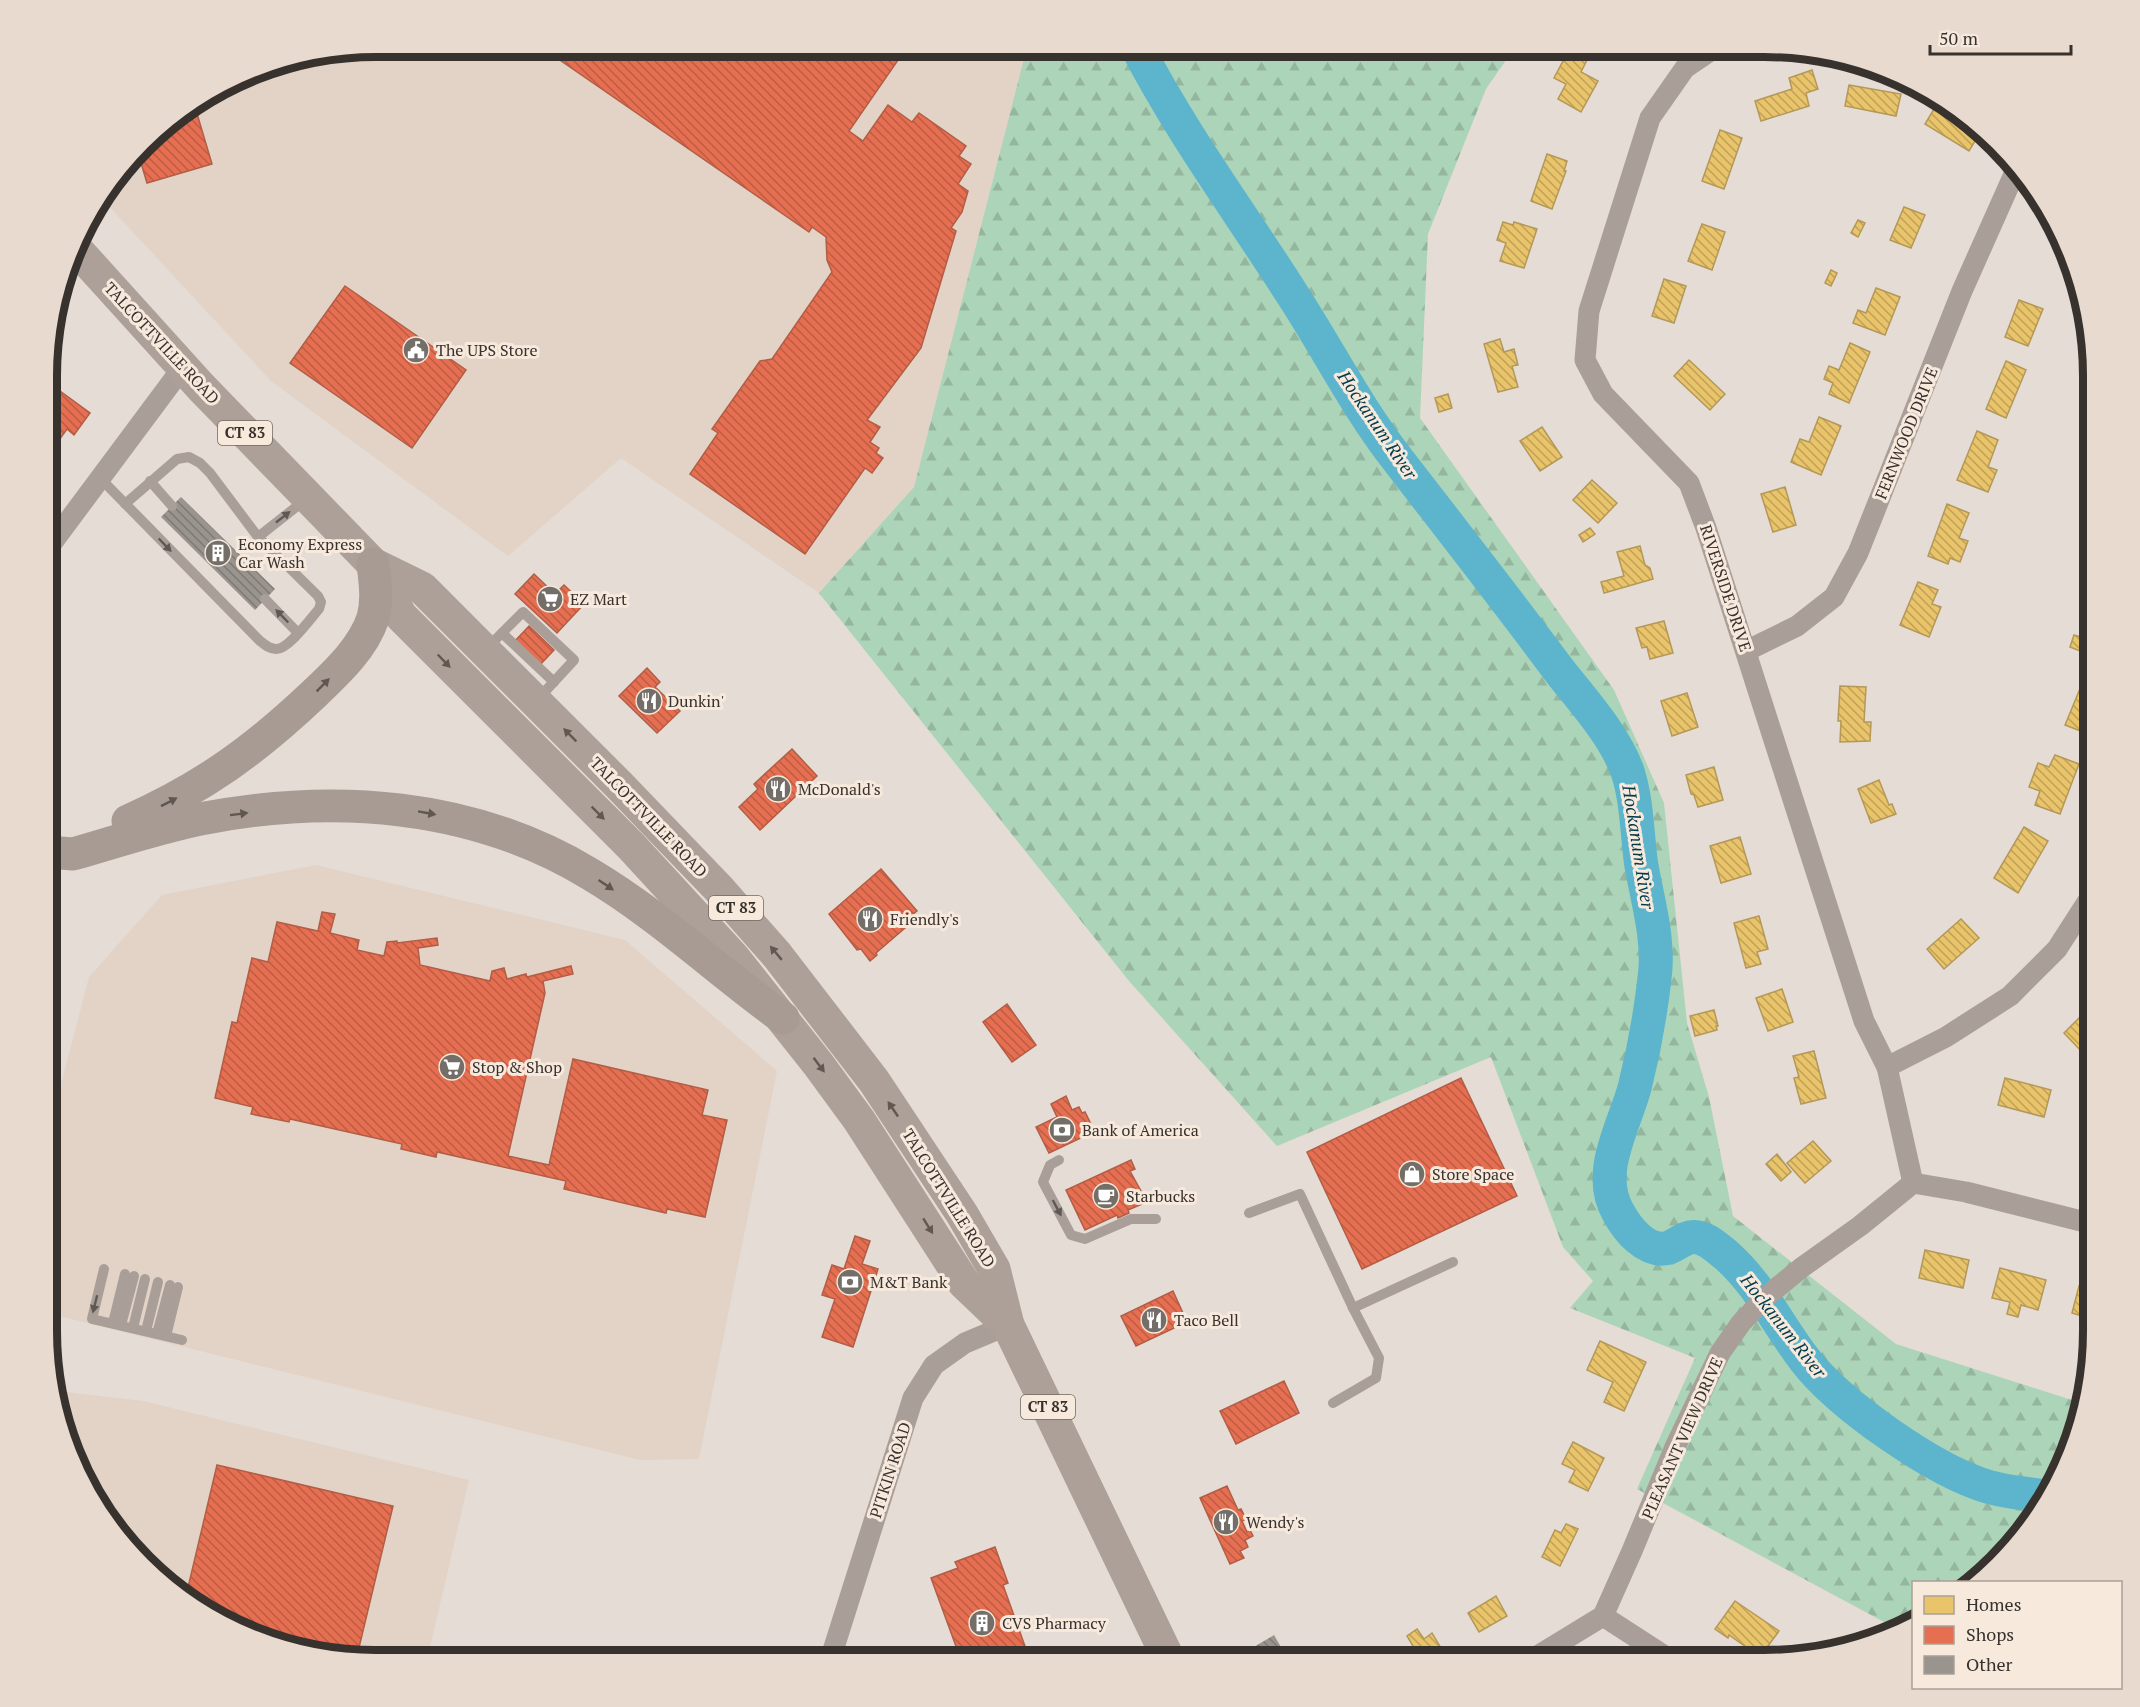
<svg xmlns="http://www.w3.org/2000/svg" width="2140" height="1707" font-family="'PT Serif',serif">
  <defs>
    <pattern id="forest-firs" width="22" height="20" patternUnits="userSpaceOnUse" patternTransform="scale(1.5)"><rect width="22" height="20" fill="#acd4b8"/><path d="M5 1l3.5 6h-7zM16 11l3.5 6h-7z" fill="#95b69e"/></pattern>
    <pattern id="homes-back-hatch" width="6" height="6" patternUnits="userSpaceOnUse" patternTransform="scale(1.5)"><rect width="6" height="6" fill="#e9c46a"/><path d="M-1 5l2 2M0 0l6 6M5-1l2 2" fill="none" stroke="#bea058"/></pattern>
    <pattern id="shops-back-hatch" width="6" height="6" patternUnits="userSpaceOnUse" patternTransform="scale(1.5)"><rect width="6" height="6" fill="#e76f51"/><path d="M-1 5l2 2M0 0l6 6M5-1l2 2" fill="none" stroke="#bc5c44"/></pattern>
    <pattern id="building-back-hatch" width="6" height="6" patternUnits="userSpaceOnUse" patternTransform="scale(1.5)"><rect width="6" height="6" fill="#9a948f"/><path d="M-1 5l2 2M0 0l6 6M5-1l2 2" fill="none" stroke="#7f7975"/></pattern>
  </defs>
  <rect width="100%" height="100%" fill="#e4dcd5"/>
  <g fill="#e2d3c6">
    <path d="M376 47H1027L914 487 819 593 621 458 508 556 271 381 105 202 103 196 159 128 269 64Z"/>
    <path d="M316 865 625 940 777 1071 699 1459 640 1460 47 1313 48 1134 89 977 162 895Z"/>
    <path d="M57 1391 143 1401 469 1480 427 1660H354L249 1635 158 1579 81 1477Z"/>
  </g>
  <path fill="url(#forest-firs)" d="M1027 47H1515L1486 89 1428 234 1420 418 1614 690 1664 803 1687 1023 1709 1097 1733 1216 1896 1344 2081 1403 2068 1458 2012 1549 1975 1582H1914L1913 1622 1899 1630 1637 1489 1695 1358 1570 1308 1593 1281 1563 1247 1491 1057 1277 1146 1129 981 819 593 914 487Z"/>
  <g fill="url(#homes-back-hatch)" stroke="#b49858" stroke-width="1.5">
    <path d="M1570 48 1588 58 1581 72 1598 81 1581 112 1558 99 1566 84 1554 78Z"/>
    <path d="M1812 70 1818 89 1806 93 1809 106 1761 121 1755 101 1792 89 1789 78Z"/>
    <path d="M1849 85 1901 94 1896 116 1845 106Z"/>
    <path d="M1937 104 1981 131 1969 151 1925 124Z"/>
    <path d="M1720 130 1742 138 1724 189 1702 181Z"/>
    <path d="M1547 154 1567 161 1564 171H1566L1552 209 1531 201Z"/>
    <path d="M1904 207 1925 215 1911 248 1890 240Z"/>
    <path d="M1858 220 1865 223 1858 237 1851 233Z"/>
    <path d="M1503 222 1513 225 1514 222 1537 229 1524 268 1500 261 1506 243 1497 240Z"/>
    <path d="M1702 224 1725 232 1712 270 1688 261Z"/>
    <path d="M1831 270 1837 273 1831 286 1825 283Z"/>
    <path d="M1664 279 1686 286 1674 323 1652 316Z"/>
    <path d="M1876 288 1900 297 1885 335 1853 323 1858 310 1866 313Z"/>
    <path d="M2019 300 2043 309 2028 346 2005 337Z"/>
    <path d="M1500 339 1504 352 1514 349 1518 365 1512 366 1518 387 1498 392 1484 344Z"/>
    <path d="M1850 343 1870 352 1849 403 1829 394 1833 383 1824 379 1829 366 1839 370Z"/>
    <path d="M1689 360 1725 394 1710 410 1674 376Z"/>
    <path d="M2006 361 2026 370 2006 418 1986 409Z"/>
    <path d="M1448 394 1452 408 1439 412 1435 398Z"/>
    <path d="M1819 417 1841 426 1821 475 1791 462 1800 439 1809 442Z"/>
    <path d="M1542 427 1562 457 1540 471 1520 441Z"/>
    <path d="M1977 431 1998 440 1988 467 1997 470 1988 492 1957 480Z"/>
    <path d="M1592 480 1617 503 1598 523 1573 500Z"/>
    <path d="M1785 487 1796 525 1773 532 1761 494Z"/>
    <path d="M1947 504 1969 513 1959 538 1968 541 1960 562 1950 558 1948 564 1928 556Z"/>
    <path d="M1590 528 1595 534 1583 542 1579 535Z"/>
    <path d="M1640 546 1645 565 1650 568 1653 579 1604 593 1601 582 1624 576 1617 552Z"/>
    <path d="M1918 582 1938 590 1932 604 1941 607 1929 637 1900 625Z"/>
    <path d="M1664 621 1673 653 1650 659 1647 647 1642 648 1636 628Z"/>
    <path d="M2089 633 2093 634V656L2070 647 2074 635 2087 639Z"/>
    <path d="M2084 679 2093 682V729L2091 735 2065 725Z"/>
    <path d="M1840 686 1866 687 1864 722H1871L1870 741 1840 742 1841 721H1838Z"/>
    <path d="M1687 693 1698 727 1672 736 1661 701Z"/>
    <path d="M2055 755 2079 764 2060 814 2035 805 2040 791 2029 787 2038 763 2049 767Z"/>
    <path d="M1714 767 1723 800 1698 807 1694 795 1691 794 1686 775Z"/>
    <path d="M1879 780 1889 805 1892 804 1896 814 1871 823 1858 789Z"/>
    <path d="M2024 827 2048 841 2018 893 1994 878Z"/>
    <path d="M1740 837 1751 874 1721 883 1710 846Z"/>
    <path d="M1759 916 1768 949 1757 952 1761 964 1746 968 1734 923Z"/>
    <path d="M1961 919 1979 938 1944 969 1927 949Z"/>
    <path d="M1782 989 1793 1022 1768 1031 1756 998Z"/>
    <path d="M2093 1004V1048L2089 1045 2082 1052 2064 1033Z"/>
    <path d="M1714 1010 1718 1026H1716L1717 1030 1695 1036 1690 1016Z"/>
    <path d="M1814 1051 1826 1098 1801 1104 1794 1078 1799 1077 1793 1056Z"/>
    <path d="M2005 1078 2051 1090 2044 1117 1998 1105Z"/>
    <path d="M1813 1141 1831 1161 1805 1183 1787 1163Z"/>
    <path d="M1777 1154 1791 1172 1781 1181 1766 1164Z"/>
    <path d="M1925 1250 1969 1260 1963 1288 1919 1278Z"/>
    <path d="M2000 1268 2046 1280 2038 1310 2021 1305 2018 1317 2007 1314 2010 1302 1992 1298Z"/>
    <path d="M2079 1286 2093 1290V1331L2082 1328 2085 1317 2072 1313Z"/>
    <path d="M1600 1341 1646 1362 1624 1411 1604 1402 1613 1382 1587 1370Z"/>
    <path d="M1573 1442 1604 1458 1588 1491 1569 1482 1575 1470 1562 1464Z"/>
    <path d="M1566 1524 1578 1529 1560 1566 1542 1557 1555 1530 1561 1533Z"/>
    <path d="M1496 1596 1507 1616 1479 1632 1468 1613Z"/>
    <path d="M1735 1601 1779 1631 1760 1657 1729 1635 1728 1638 1715 1629Z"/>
    <path d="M1417 1629 1424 1639 1432 1633 1444 1653 1433 1660H1396L1394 1658 1413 1646 1407 1636Z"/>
  </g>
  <g fill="url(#shops-back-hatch)" stroke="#b25d46" stroke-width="1.5">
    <path d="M541 47H907L849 131 863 141 888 105 912 122 919 113 966 146 959 156 971 164 958 184 968 191 962 212 951 228 956 231 921 348 867 420 880 427 870 442 879 448 876 453 883 458 872 473 865 468 805 554 690 474 718 433 712 429 760 361 772 359 832 272 827 260 826 237 812 227 809 232Z"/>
    <path d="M195 107 212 164 147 183 138 153 159 128Z"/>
    <path d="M345 286 466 370 412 448 290 363Z"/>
    <path d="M49 383 90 413 74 435 67 429 49 454Z"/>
    <path d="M534 574 555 594 564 585 584 604 557 633 515 594Z"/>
    <path d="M529 626 554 650 539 666 514 642Z"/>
    <path d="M647 668 660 682 655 687 680 711 657 733 619 696Z"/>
    <path d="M792 749 817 776 760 830 739 807 758 789 754 784Z"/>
    <path d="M881 869 917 911 901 924 905 928 876 953 877 955 870 961 861 949 857 950 829 914Z"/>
    <path d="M322 912 335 914 330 933 359 940 357 950 384 956 387 942 397 941V943L437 938 438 945 418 948 420 965 490 981 492 971 504 968 507 979 526 974 527 977 571 966 573 974 543 981 545 993 508 1156 549 1165 573 1059 708 1090 702 1115 727 1120 705 1217 667 1209 666 1213 564 1189 566 1181 437 1152 436 1157 401 1149 402 1144 290 1119 289 1122 251 1114 253 1107 215 1098 232 1022 237 1023 252 958 268 962 277 922 318 931Z"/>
    <path d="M1007 1004 1036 1045 1012 1062 983 1022Z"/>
    <path d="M1461 1078 1517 1196 1362 1269 1307 1152Z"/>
    <path d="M1066 1096 1072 1110 1079 1107 1082 1113 1085 1112 1092 1126 1089 1127 1091 1133 1049 1153 1036 1127 1057 1117 1051 1104Z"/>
    <path d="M1131 1160 1135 1169 1130 1171 1147 1202 1128 1210 1129 1213 1118 1218 1117 1215 1085 1230 1066 1190Z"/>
    <path d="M855 1236 870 1241 862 1264 878 1269 853 1347 822 1337 835 1299 822 1295 832 1265 844 1269Z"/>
    <path d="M1173 1291 1187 1322 1136 1346 1121 1316Z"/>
    <path d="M1284 1381 1299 1413 1236 1444 1220 1411Z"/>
    <path d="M217 1465 393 1506 356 1660 249 1635 186 1596Z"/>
    <path d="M1227 1486 1238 1510 1241 1509 1246 1519 1242 1521 1247 1532 1250 1530 1253 1536 1245 1540 1248 1547 1240 1551 1244 1558 1230 1564 1200 1498Z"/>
    <path d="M995 1547 1008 1583 1003 1585 1030 1660H961L931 1578 958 1568 955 1562Z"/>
  </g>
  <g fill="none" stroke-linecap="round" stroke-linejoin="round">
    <path stroke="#5cb5cd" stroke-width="34" d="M1137 47C1182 134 1240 212 1292 294 1328 349 1357 408 1398 460 1452 530 1506 599 1558 669 1582 700 1613 733 1627 770 1637 799 1637 833 1641 863 1647 899 1659 937 1655 974 1651 1011 1644 1050 1635 1086 1625 1125 1595 1172 1618 1212 1627 1229 1646 1253 1668 1248 1677 1245 1684 1237 1694 1237 1706 1237 1717 1248 1726 1255 1761 1286 1777 1324 1805 1360 1840 1405 1934 1471 1989 1487 2007 1492 2026 1494 2044 1496"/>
  </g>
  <g fill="url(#building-back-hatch)">
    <path d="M181 497 275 589 255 610 161 517Z"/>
    <path d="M1274 1635 1285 1654 1275 1660H1246L1242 1654Z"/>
  </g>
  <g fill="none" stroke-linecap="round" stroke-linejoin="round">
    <g stroke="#aa9e99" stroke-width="10">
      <path d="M100 478 259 640C264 644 269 649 276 649 288 650 311 618 319 609L321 602 318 596 258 537 210 473 200 463 189 457 177 459 125 504"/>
      <path d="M150 481 172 506"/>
      <path d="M258 537 305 500"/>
      <path d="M265 599 298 633"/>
      <path d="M502 633 554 682"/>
      <path d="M486 649 523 612 574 660 538 699"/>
      <path d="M1059 1160 1050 1165 1043 1182 1071 1235 1085 1239 1131 1219H1156"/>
      <path d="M1249 1213 1300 1194 1353 1308 1379 1358 1376 1378 1333 1403"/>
      <path d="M104 1269 92 1319 182 1340"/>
      <path d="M1353 1308 1453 1262"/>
      <path d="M113 1323 125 1274"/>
      <path d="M121 1325 134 1276"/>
      <path d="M133 1328 145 1279"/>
      <path d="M146 1331 158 1282"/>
      <path d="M157 1334 170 1285"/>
      <path d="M166 1336 178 1287"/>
    </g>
    <g stroke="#aa9e99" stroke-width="21">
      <path d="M1716 47 1685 68 1650 118 1589 311 1585 360 1603 394 1689 483 1706 528 1864 1021 1887 1067 1913 1183"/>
      <path d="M49 547 183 367"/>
      <path d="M1746 651 1797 626 1834 597 1858 553 1962 291 2015 172"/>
      <path d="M1887 1067 1946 1037 2010 996 2057 949 2093 893"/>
      <path d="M1913 1183 1966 1192 2093 1224"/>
      <path d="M1603 1616 1671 1660"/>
      <path d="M830 1660 913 1398 934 1365 965 1343 1008 1325"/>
      <path d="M1531 1660 1603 1616 1632 1551 1675 1447 1720 1353 1741 1323 1766 1297 1801 1268 1860 1226 1913 1183"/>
    </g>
    <g stroke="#ada099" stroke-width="33">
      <path d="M77 250 201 387 373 564 401 616 631 846 734 958 818 1064 859 1120 964 1283 1008 1325"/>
      <path d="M373 564 422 588 619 785 719 889 777 955 874 1081 962 1214 994 1269 1008 1325 1169 1660"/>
    </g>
    <g stroke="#a89b94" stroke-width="33">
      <path d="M128 821C204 787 255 750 315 693 337 672 363 648 373 618 378 600 375 581 373 564"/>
      <path d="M48 856 60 853 73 854C115 842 157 828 200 819 333 793 473 803 590 874 659 915 718 971 783 1018"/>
    </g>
  </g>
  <defs><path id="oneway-solid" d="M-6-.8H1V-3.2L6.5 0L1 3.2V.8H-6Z" transform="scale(1.5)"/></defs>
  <g fill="#605853">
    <use href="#oneway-solid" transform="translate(283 517) rotate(-38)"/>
    <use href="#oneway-solid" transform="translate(165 545) rotate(46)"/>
    <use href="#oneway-solid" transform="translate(282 616) rotate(-134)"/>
    <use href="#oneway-solid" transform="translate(1057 1208) rotate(62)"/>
    <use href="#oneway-solid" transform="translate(95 1304) rotate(104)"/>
  </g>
  <g fill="#615853">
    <use href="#oneway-solid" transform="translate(444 661) rotate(46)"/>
    <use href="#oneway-solid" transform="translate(570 735) rotate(-135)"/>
    <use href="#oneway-solid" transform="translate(598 813) rotate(45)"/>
    <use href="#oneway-solid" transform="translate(776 953) rotate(-130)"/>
    <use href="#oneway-solid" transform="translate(819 1065) rotate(53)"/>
    <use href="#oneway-solid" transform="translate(893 1109) rotate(-124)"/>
    <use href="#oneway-solid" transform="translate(928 1226) rotate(58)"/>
  </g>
  <g fill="#5f5752">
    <use href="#oneway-solid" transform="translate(323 685) rotate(-45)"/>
    <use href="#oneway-solid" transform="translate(169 802) rotate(-27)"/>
    <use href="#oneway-solid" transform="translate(427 813) rotate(10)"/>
    <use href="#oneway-solid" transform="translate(239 814) rotate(-7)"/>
    <use href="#oneway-solid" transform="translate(606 885) rotate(34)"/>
  </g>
  <defs>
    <symbol id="civic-disc" viewBox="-11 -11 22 22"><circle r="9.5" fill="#746e68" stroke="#f7e9dc"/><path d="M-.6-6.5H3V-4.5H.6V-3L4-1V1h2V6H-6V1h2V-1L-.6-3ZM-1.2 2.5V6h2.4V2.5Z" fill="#fff"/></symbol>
    <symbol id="building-disc" viewBox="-11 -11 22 22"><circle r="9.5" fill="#746e68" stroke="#f7e9dc"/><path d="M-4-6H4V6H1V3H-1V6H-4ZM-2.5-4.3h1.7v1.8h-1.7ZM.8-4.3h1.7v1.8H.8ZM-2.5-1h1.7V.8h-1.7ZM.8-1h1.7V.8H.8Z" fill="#fff"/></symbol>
    <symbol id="supermarket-disc" viewBox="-11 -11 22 22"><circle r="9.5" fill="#746e68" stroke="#f7e9dc"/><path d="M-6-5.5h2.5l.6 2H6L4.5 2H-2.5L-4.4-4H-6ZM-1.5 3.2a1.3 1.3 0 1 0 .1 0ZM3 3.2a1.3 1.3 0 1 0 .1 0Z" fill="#fff"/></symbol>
    <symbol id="restaurant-disc" viewBox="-11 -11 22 22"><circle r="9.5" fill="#746e68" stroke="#f7e9dc"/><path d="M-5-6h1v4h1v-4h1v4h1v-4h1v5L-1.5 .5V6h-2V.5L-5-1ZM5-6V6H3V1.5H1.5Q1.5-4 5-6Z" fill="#fff"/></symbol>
    <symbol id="bank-disc" viewBox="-11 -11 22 22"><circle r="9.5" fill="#746e68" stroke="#f7e9dc"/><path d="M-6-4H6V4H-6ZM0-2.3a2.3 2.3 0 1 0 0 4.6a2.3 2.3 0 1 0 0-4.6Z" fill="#fff"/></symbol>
    <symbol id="shop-disc" viewBox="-11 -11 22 22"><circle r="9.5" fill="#746e68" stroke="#f7e9dc"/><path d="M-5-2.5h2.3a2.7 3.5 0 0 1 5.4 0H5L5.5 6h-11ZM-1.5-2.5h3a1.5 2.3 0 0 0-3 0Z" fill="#fff"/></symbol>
    <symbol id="cafe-disc" viewBox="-11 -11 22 22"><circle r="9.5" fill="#746e68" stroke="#f7e9dc"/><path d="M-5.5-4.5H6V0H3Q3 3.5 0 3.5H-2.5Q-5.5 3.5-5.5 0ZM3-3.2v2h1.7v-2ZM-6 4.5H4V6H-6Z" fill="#fff"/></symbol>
  </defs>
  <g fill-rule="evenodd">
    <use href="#civic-disc" x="401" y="335" width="30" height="30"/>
    <use href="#building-disc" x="203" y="538" width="30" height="30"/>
    <use href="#supermarket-disc" x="535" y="584" width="30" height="30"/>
    <use href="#restaurant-disc" x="634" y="686" width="30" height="30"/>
    <use href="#restaurant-disc" x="763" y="774" width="30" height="30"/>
    <use href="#restaurant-disc" x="855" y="904" width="30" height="30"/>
    <use href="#supermarket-disc" x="437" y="1052" width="30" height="30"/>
    <use href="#bank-disc" x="1047" y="1115" width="30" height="30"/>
    <use href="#shop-disc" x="1397" y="1159" width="30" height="30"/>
    <use href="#cafe-disc" x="1091" y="1181" width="30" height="30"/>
    <use href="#bank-disc" x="835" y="1267" width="30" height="30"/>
    <use href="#restaurant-disc" x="1139" y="1305" width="30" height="30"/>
    <use href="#restaurant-disc" x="1211" y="1507" width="30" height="30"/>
    <use href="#building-disc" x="967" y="1608" width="30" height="30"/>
  </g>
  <g text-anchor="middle" stroke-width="6" stroke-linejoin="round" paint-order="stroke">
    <g fill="#f7e9dc" stroke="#716962" stroke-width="1.5">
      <rect x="218" y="421" width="54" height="24" rx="4.5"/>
      <rect x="709" y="896" width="54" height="24" rx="4.5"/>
      <rect x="1021" y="1395" width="54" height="24" rx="4.5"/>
    </g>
    <g font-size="15" font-weight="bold" fill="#38322e">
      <text x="245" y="438">CT 83</text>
      <text x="736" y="913">CT 83</text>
      <text x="1048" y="1412">CT 83</text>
    </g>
    <g font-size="16" fill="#38322e" stroke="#f7e9dc">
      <text transform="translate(162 343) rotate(47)" y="6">TALCOTTVILLE ROAD</text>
      <text transform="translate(1906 433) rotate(-68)" y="6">FERNWOOD DRIVE</text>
      <text transform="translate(1726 588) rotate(72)" y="6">RIVERSIDE DRIVE</text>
      <text transform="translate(649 817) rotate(46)" y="6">TALCOTTVILLE ROAD</text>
      <text transform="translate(949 1198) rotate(58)" y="6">TALCOTTVILLE ROAD</text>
      <text transform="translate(1682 1438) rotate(-66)" y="6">PLEASANT VIEW DRIVE</text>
      <text transform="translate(890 1470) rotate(-72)" y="6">PITKIN ROAD</text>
    </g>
    <g font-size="16" fill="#38322e" stroke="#f7e9dc" text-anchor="start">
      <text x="436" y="356">The UPS Store</text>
      <text x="238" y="550">Economy Express<tspan x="238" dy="18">Car Wash</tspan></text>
      <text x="570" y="605">EZ Mart</text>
      <text x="668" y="707">Dunkin'</text>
      <text x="798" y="795">McDonald's</text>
      <text x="890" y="925">Friendly's</text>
      <text x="472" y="1073">Stop &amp; Shop</text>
      <text x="1082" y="1136">Bank of America</text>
      <text x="1432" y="1180">Store Space</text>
      <text x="1126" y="1202">Starbucks</text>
      <text x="870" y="1288">M&amp;T Bank</text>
      <text x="1174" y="1326">Taco Bell</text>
      <text x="1246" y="1528">Wendy's</text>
      <text x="1002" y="1629">CVS Pharmacy</text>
    </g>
    <g font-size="18" font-style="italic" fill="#023a4a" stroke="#f7e9dc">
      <text transform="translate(1377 425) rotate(56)" y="6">Hockanum River</text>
      <text transform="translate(1638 847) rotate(81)" y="6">Hockanum River</text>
      <text transform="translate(1783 1326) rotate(52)" y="6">Hockanum River</text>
    </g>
  </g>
  <path d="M0 0H2140V1707H0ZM376 57H1764A319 319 0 0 1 2083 376V1331A319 319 0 0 1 1764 1650H376A319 319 0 0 1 57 1331V376A319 319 0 0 1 376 57Z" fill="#e8dace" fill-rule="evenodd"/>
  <path fill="none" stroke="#38322e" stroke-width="8" d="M376 57H1764A319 319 0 0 1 2083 376V1331A319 319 0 0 1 1764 1650H376A319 319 0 0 1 57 1331V376A319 319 0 0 1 376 57Z"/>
  <rect x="1912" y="1581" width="210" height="108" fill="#f7e9dc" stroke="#aba096" stroke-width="1.5"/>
  <rect x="1924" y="1596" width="30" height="18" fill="#e9c46a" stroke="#aba096" stroke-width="1.5"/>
  <text x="1966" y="1611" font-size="18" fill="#38322e">Homes</text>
  <rect x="1924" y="1626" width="30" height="18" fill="#e76f51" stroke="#aba096" stroke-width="1.5"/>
  <text x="1966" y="1641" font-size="18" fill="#38322e">Shops</text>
  <rect x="1924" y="1656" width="30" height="18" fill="#9a948f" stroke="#aba096" stroke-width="1.5"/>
  <text x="1966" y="1671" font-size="18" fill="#38322e">Other</text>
  <path d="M1930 45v9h141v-9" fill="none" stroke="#38322e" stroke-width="3"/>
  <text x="1939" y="45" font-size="18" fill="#38322e" stroke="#f7e9dc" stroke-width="4.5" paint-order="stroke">50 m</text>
</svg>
